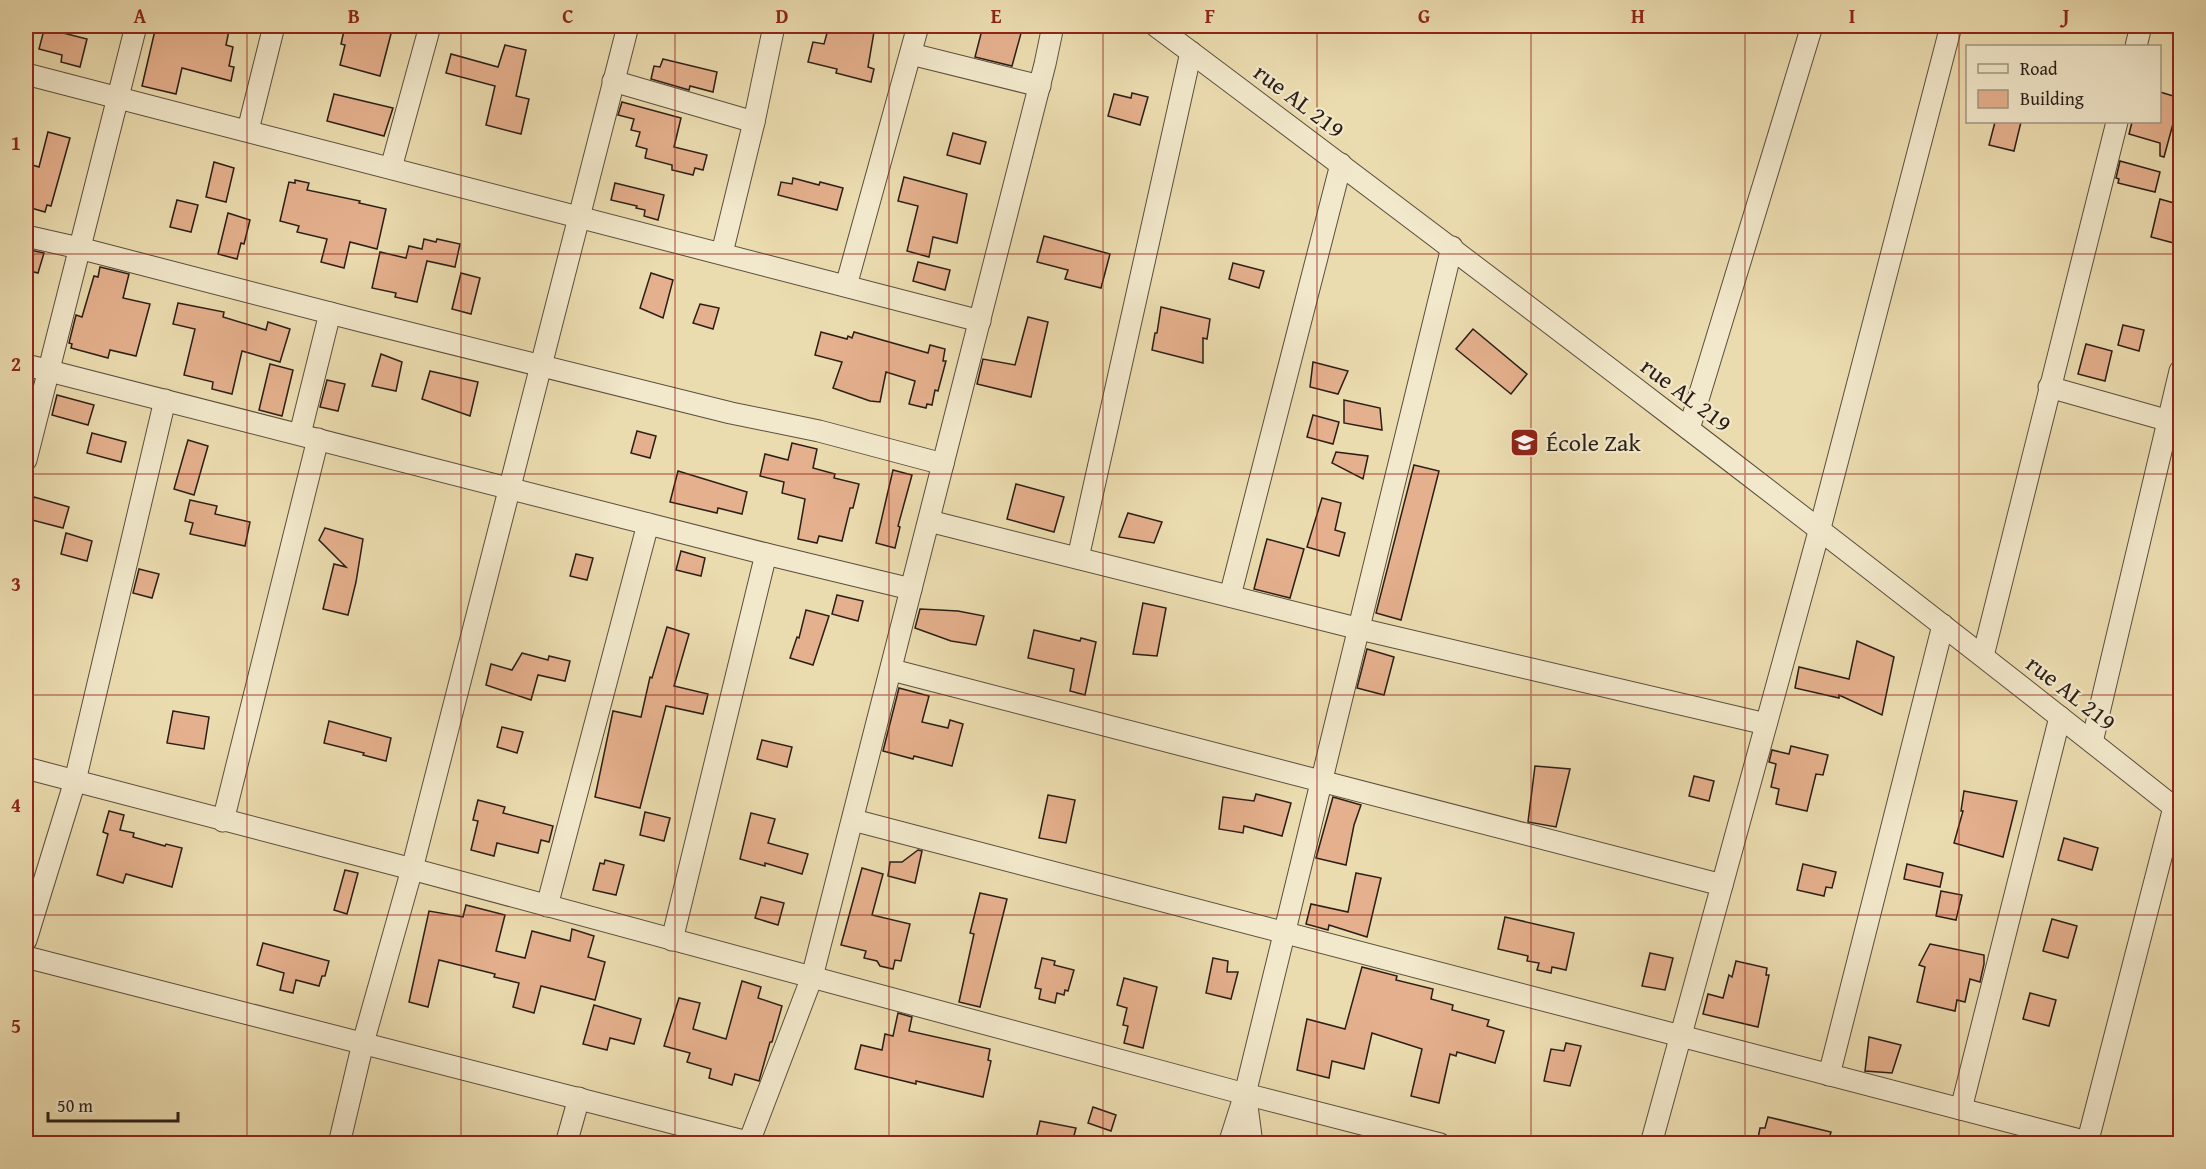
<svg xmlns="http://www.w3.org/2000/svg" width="2206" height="1169" font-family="'Gentium Book Plus',serif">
  <rect width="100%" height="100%" fill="#ebdcaf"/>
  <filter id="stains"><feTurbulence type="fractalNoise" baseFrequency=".00333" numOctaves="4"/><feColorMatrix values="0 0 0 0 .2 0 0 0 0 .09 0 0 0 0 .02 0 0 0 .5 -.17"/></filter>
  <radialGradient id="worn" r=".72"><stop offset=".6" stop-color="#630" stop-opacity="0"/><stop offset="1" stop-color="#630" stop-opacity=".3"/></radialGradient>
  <g fill="#e5b08d" stroke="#2b1e17" stroke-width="1.5">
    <path d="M45 26H65L63 33 87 39 80 67 61 62 62 55 39 49Z"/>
    <path d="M156 26H230L226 45 233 47 229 66 234 67 231 81 182 68 176 94 142 86Z"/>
    <path d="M345 26H385L384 28 392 30 380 76 340 65 345 45 341 44Z"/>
    <path d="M829 26H850L874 32 868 67 874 69 871 82 836 73 837 69 808 62 813 42 824 44Z"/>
    <path d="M983 26H1023L1012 66 975 57Z"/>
    <path d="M505 45 526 50 516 96 529 99 521 134 486 125 495 86 446 73 451 54 498 67Z"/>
    <path d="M663 59 717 72 713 92 690 86 689 90 651 79 654 66 660 67Z"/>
    <path d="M2160 92 2180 98 2164 157 2160 156V143L2129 134 2132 122H2160Z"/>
    <path d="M1132 93 1148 97 1140 125 1108 116 1114 94 1131 98Z"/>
    <path d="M334 94 393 108 384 136 327 121Z"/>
    <path d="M622 102 681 118 674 147 707 155 703 170 695 168 693 175 672 170V165L645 158 647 149 636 146 640 132 631 130 634 119 618 115Z"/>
    <path d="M1995 122H2021L2014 151 1989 145Z"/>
    <path d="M48 132 70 138 51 206 47 205 45 212 31 208 33 202 26 200V163L39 167Z"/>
    <path d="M953 133 986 142 980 164 947 155Z"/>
    <path d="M2120 161 2160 172 2155 192 2118 183 2119 179 2116 178Z"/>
    <path d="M214 162 234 168 226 202 206 197Z"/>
    <path d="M904 177 967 194 957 243 933 237 929 257 907 251 918 206 898 201Z"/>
    <path d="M793 178 819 185 820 182 843 188 837 210 778 195 781 182 792 184Z"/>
    <path d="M295 180 309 183 307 190 360 201 359 203 386 209 377 249 350 242 344 268 321 262 327 239 297 232 299 226 280 221 289 182 295 183Z"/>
    <path d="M615 183 664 195 658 220 644 216 645 210 636 208 637 206 611 200Z"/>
    <path d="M2160 199 2181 205V245L2151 237Z"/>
    <path d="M177 200 198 205 191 232 170 227Z"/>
    <path d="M228 213 250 220 244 244 241 243 237 259 218 254Z"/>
    <path d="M1044 236 1110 254 1101 288 1065 279 1068 270 1037 262Z"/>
    <path d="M424 239 436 242 437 239 460 244 455 267 427 261 417 302 395 297 396 293 372 288 380 252 406 258 409 246 422 249Z"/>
    <path d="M30 250 44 253 38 273 26 270Z"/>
    <path d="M918 262 950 270 945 290 913 281Z"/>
    <path d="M1233 263 1264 271 1259 288 1229 279Z"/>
    <path d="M100 267 129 274 123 298 150 304 136 356 110 350 108 358 71 348 72 344 69 343 76 315 82 317 94 276 98 277Z"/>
    <path d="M461 273 480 278 471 314 452 309Z"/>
    <path d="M651 273 673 280 663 318 640 308Z"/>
    <path d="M178 303 224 312 223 317 266 330 268 322 290 329 280 362 242 351 232 394 212 389 213 382 184 375 195 329 173 324Z"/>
    <path d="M700 304 719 308 713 329 693 323Z"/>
    <path d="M1161 307 1210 319 1207 339 1203 338V363L1152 350 1155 333H1157Z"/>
    <path d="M1028 317 1048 322 1031 397 977 384 983 359 1015 365Z"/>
    <path d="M2123 325 2144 330 2139 351 2118 345Z"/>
    <path d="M1473 329 1527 374 1511 394 1456 349Z"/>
    <path d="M821 332 847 339 848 336 852 338 854 332 928 353 930 345 945 349 943 361H946L938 391 935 390 932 405 927 404 926 408 909 404 915 381 886 372 880 402 870 401 833 388 842 362 815 355Z"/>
    <path d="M2086 344 2112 351 2105 381 2078 374Z"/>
    <path d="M381 354 402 362 396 391 372 386Z"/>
    <path d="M1313 362 1348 371 1338 394 1310 387Z"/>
    <path d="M270 364 293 370 282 416 259 410Z"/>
    <path d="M430 371 478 382 470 416 422 399Z"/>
    <path d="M327 380 345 384 338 411 320 407Z"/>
    <path d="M57 395 94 405 88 425 52 415Z"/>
    <path d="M1344 400 1380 408 1382 430 1344 423Z"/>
    <path d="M1313 415 1339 422 1333 444 1307 437Z"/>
    <path d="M637 431 656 436 650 458 631 453Z"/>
    <path d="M92 433 126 442 121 462 87 453Z"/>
    <path d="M188 440 208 446 194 495 174 489Z"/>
    <path d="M792 443 817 449 813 468 835 474 834 478 859 484 853 508H850L842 541 819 536 817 543 798 539 805 499 782 493 784 482 760 476 765 454 788 460Z"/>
    <path d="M1336 452 1368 456 1363 479 1332 463Z"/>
    <path d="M1414 465 1439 471 1401 620 1376 613Z"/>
    <path d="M893 470 912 475 898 526 900 527 895 548 876 543Z"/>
    <path d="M678 471 747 492 742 514 718 508 717 513 670 502Z"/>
    <path d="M1016 484 1064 497 1054 532 1007 519Z"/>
    <path d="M34 497 69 507 63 528 32 520V517L29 516Z"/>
    <path d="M1322 498 1341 503 1335 530 1345 533 1339 556 1307 547Z"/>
    <path d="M190 500 217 506 215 514 250 522 245 546 190 534 193 523 185 521Z"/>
    <path d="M1128 513 1162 522 1154 543 1119 537Z"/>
    <path d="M325 528 363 539 356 582 348 615 323 609 334 564 346 567 319 540Z"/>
    <path d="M66 533 92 541 87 561 61 554Z"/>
    <path d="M1267 539 1304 549 1290 598 1254 589Z"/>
    <path d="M681 551 705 558 701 576 676 570Z"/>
    <path d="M576 554 593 558 587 580 570 576Z"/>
    <path d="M139 569 159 574 152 598 133 593Z"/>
    <path d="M837 595 863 601 858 621 832 614Z"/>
    <path d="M1143 603 1166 608 1157 656 1133 654Z"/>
    <path d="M920 609 958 611 984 616 976 645 951 641 915 628Z"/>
    <path d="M806 610 829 616 813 665 790 658 797 637 799 638Z"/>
    <path d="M667 627 689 634 674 686 708 694 703 714 666 706 640 808 595 797 613 711 641 717 650 677 652 678Z"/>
    <path d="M1034 630 1080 641 1081 638 1096 642 1085 695 1070 691 1074 669 1028 658Z"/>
    <path d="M1857 641 1894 657 1882 715 1839 695V698L1795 688 1799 667 1849 679Z"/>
    <path d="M1367 649 1394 657 1384 695 1357 688Z"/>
    <path d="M522 653 548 660 549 656 570 661 565 681 538 675 531 700 486 685 491 664 512 670Z"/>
    <path d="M899 688 929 696 922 722 948 728 950 720 963 724 952 766 914 756 913 759 883 751Z"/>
    <path d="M173 711 209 717 204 749 167 743Z"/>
    <path d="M329 721 391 738 386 761 363 755 364 753 324 743Z"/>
    <path d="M502 727 523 732 517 753 497 747Z"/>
    <path d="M762 740 792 747 787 767 757 759Z"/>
    <path d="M1791 746 1828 755 1823 775 1816 774 1807 811 1776 804 1779 789 1771 787 1776 764 1769 762 1772 750 1789 754Z"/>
    <path d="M1535 766 1570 769 1556 827 1528 822Z"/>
    <path d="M1694 776 1714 781 1709 801 1689 796Z"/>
    <path d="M1964 791 2017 801 2003 857 1954 843 1963 811H1961Z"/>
    <path d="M1256 794 1291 803 1282 836 1244 826 1243 833 1219 829 1223 797 1254 801Z"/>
    <path d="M1048 795 1075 800 1066 843 1039 838Z"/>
    <path d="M1333 797 1361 805 1354 825 1346 865 1316 858Z"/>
    <path d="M478 800 505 807 503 813 553 826 549 842 541 840 538 853 497 843 494 856 471 850 478 821 473 820Z"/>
    <path d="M109 811 124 815 120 830 134 833 133 837 165 846 166 844 182 848 172 887 126 874 123 883 97 875 108 834 103 832Z"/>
    <path d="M645 812 670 818 664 841 640 835Z"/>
    <path d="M751 813 775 819 768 843 808 854 802 874 765 863V866L740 859Z"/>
    <path d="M2064 838 2098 848 2092 870 2058 860Z"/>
    <path d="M918 850 922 851 915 883 888 876 890 862H902Z"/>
    <path d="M605 860 624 865 616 895 593 890 600 863 604 864Z"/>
    <path d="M1803 864 1836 872 1832 888 1826 887 1824 896 1797 890Z"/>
    <path d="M1907 864 1943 873 1940 887 1904 879Z"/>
    <path d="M862 868 883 874 872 915 910 924 901 961 895 960 893 969 880 966 877 961 864 958 866 951 841 945Z"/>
    <path d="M345 870 358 873 347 914 334 910Z"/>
    <path d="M1356 873 1381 878 1367 937 1329 925 1328 930 1306 924 1311 904 1348 912Z"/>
    <path d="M1941 891 1962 895 1956 920 1936 916Z"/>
    <path d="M980 893 1007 899 980 1007 959 1002 974 934 970 933Z"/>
    <path d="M761 897 784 903 778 925 755 918Z"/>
    <path d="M466 905 505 915 496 951 525 958 532 931 570 941 572 929 594 936 588 957 605 962 595 1000 541 986 534 1013 513 1007 519 983 494 977 495 974 439 960 428 1007 409 1002 429 911 463 917Z"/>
    <path d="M1505 917 1574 933 1566 970 1552 967 1551 973 1537 970 1539 963 1527 961 1528 956 1498 949Z"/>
    <path d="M2052 919 2077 926 2068 958 2043 951Z"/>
    <path d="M263 943 329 961 325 976H322L319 986 296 980 293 993 280 990 284 973 257 965Z"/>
    <path d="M1930 944 1984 955V964L1980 982 1970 979 1965 1002 1957 1000 1955 1011 1917 1002 1925 967 1919 965Z"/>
    <path d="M1650 953 1673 958 1665 990 1642 986Z"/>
    <path d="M1042 958 1055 961 1054 965 1074 970 1068 991 1065 990 1064 995 1057 993 1055 1003 1039 999 1041 989 1035 988Z"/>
    <path d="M1213 958 1228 961 1227 972H1238L1231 999 1206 993Z"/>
    <path d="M1736 961 1767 968 1766 975H1769L1758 1027 1703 1014 1708 994 1723 998 1729 975 1732 977Z"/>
    <path d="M1362 967 1397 976 1396 980 1433 989 1431 999 1453 1005 1452 1010 1489 1020 1487 1026 1504 1031 1495 1063 1457 1052 1456 1056 1450 1054 1439 1103 1411 1096 1422 1049 1372 1033 1364 1069 1332 1061 1329 1078 1297 1070 1307 1019 1345 1029Z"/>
    <path d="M1124 978 1157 987 1143 1048 1124 1043 1128 1026 1123 1025 1127 1008 1117 1005Z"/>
    <path d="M742 981 761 987 758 998 782 1006 772 1042H770L759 1081 735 1074 732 1085 709 1078 711 1069 687 1062 690 1053 664 1046 679 998 700 1003 693 1029 726 1039Z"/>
    <path d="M2030 993 2056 1000 2049 1026 2023 1019Z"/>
    <path d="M594 1005 641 1019 634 1044 610 1038 607 1050 583 1044Z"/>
    <path d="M898 1013 912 1017 909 1031 990 1049 988 1060 991 1061 983 1097 916 1081V1084L855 1069 861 1045 882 1050 885 1034 893 1036Z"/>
    <path d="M1869 1037 1901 1045 1892 1073 1865 1071Z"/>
    <path d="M1566 1043 1581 1046 1570 1086 1544 1081 1551 1049 1564 1051Z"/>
    <path d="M1093 1107 1116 1115 1111 1131 1088 1123Z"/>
    <path d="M1768 1117 1831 1132 1828 1143H1757L1760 1128H1765Z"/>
    <path d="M1040 1121 1076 1128 1072 1143H1035Z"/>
  </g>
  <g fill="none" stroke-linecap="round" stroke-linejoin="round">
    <defs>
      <g id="minor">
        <path d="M1156 26C1500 284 1843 544 2180 812"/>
        <path d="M2136 46 2141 26"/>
        <path d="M911 54 1040 86"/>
        <path d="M26 74 980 321"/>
        <path d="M613 81 754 122"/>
        <path d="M248 130 274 26"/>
        <path d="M391 168 430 26"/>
        <path d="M26 236 79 248 361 321 731 413 819 431 943 464"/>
        <path d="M722 253 754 122 774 26"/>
        <path d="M846 286 918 26"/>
        <path d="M26 365 766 554 911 589"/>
        <path d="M2049 387 2180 424"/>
        <path d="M1689 429 1812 26"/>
        <path d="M300 434 330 313"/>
        <path d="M26 460 136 26"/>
        <path d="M929 521 1360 629 1766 724"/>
        <path d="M1078 558 1191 52"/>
        <path d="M1230 596 1341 164"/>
        <path d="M1983 656 2117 122"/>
        <path d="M892 670 1722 885"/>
        <path d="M2092 742 2180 371"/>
        <path d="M26 768 412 869 1245 1094 1440 1144"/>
        <path d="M853 820 2087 1142"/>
        <path d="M223 821 318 439"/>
        <path d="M547 906 648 524"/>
        <path d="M26 940 75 781 165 400"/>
        <path d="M672 940 766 554"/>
        <path d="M26 957 755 1144"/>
        <path d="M1829 1075 1943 625"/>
        <path d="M1246 1098 1252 1144"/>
        <path d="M1961 1109 2060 717"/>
        <path d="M749 1142 812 977 1045 64 1053 26"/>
        <path d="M339 1144 363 1043 412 869 628 26"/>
        <path d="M566 1144 579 1098"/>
        <path d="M1229 1144 1245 1094 1452 247"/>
        <path d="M1651 1144 1820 528 1951 26"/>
        <path d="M2087 1144 2174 807"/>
      </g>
    </defs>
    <use href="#minor" stroke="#5b4e3d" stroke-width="23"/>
    <use href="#minor" stroke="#f2e8cb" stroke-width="21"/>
  </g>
  <path fill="none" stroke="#8f2418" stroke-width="1.5" stroke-opacity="0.55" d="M247 26V1144M461 26V1144M675 26V1144M889 26V1144M1103 26V1144M1317 26V1144M1531 26V1144M1745 26V1144M1959 26V1144M26 254H2180M26 474H2180M26 695H2180M26 915H2180"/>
  <defs>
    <symbol id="school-square" viewBox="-11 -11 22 22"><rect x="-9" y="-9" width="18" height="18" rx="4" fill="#8f2418" stroke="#f2e8cb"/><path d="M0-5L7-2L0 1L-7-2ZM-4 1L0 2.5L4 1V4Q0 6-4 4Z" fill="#fff"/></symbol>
  </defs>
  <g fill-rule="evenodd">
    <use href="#school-square" x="1508" y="426" width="33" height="33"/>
  </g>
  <g text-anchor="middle" stroke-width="4.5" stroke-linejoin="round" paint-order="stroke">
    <g font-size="24" fill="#2b1e17" stroke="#f2e8cb">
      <text transform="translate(1299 101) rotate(37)" y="8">rue AL 219</text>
      <text transform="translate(1686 395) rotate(37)" y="8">rue AL 219</text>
      <text transform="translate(2071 693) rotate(38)" y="8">rue AL 219</text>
    </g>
    <g font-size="24" fill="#2b1e17" stroke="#f2e8cb" text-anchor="start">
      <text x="1546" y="451">École Zak</text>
    </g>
  </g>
  <rect width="2206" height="1169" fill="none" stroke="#ebdcaf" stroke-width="66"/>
  <rect x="1966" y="45" width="195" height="78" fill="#f2e8cb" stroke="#a29783" stroke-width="1.5"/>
  <rect x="1978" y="64" width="30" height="9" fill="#f2e8cb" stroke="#a29783" stroke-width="1.5"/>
  <text x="2020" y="75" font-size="18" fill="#2b1e17">Road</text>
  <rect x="1978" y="90" width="30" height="18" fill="#e5b08d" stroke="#a29783" stroke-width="1.5"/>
  <text x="2020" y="105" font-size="18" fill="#2b1e17">Building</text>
  <path d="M48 1112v9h130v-9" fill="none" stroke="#2b1e17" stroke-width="3"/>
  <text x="57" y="1112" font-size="18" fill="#2b1e17" stroke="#f2e8cb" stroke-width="4.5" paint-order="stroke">50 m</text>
  <rect x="33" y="33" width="2140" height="1103" fill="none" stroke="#8f2418" stroke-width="2"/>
  <g font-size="20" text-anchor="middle" font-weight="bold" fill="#8f2418">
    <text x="140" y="23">A</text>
    <text x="354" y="23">B</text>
    <text x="568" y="23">C</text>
    <text x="782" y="23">D</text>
    <text x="996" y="23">E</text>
    <text x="1210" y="23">F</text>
    <text x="1424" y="23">G</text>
    <text x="1638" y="23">H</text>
    <text x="1852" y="23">I</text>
    <text x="2066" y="23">J</text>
    <text x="16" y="150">1</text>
    <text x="16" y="371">2</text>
    <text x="16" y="591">3</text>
    <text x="16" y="812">4</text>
    <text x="16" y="1033">5</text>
  </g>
  <rect width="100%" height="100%" filter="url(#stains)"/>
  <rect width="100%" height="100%" fill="url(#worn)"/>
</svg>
